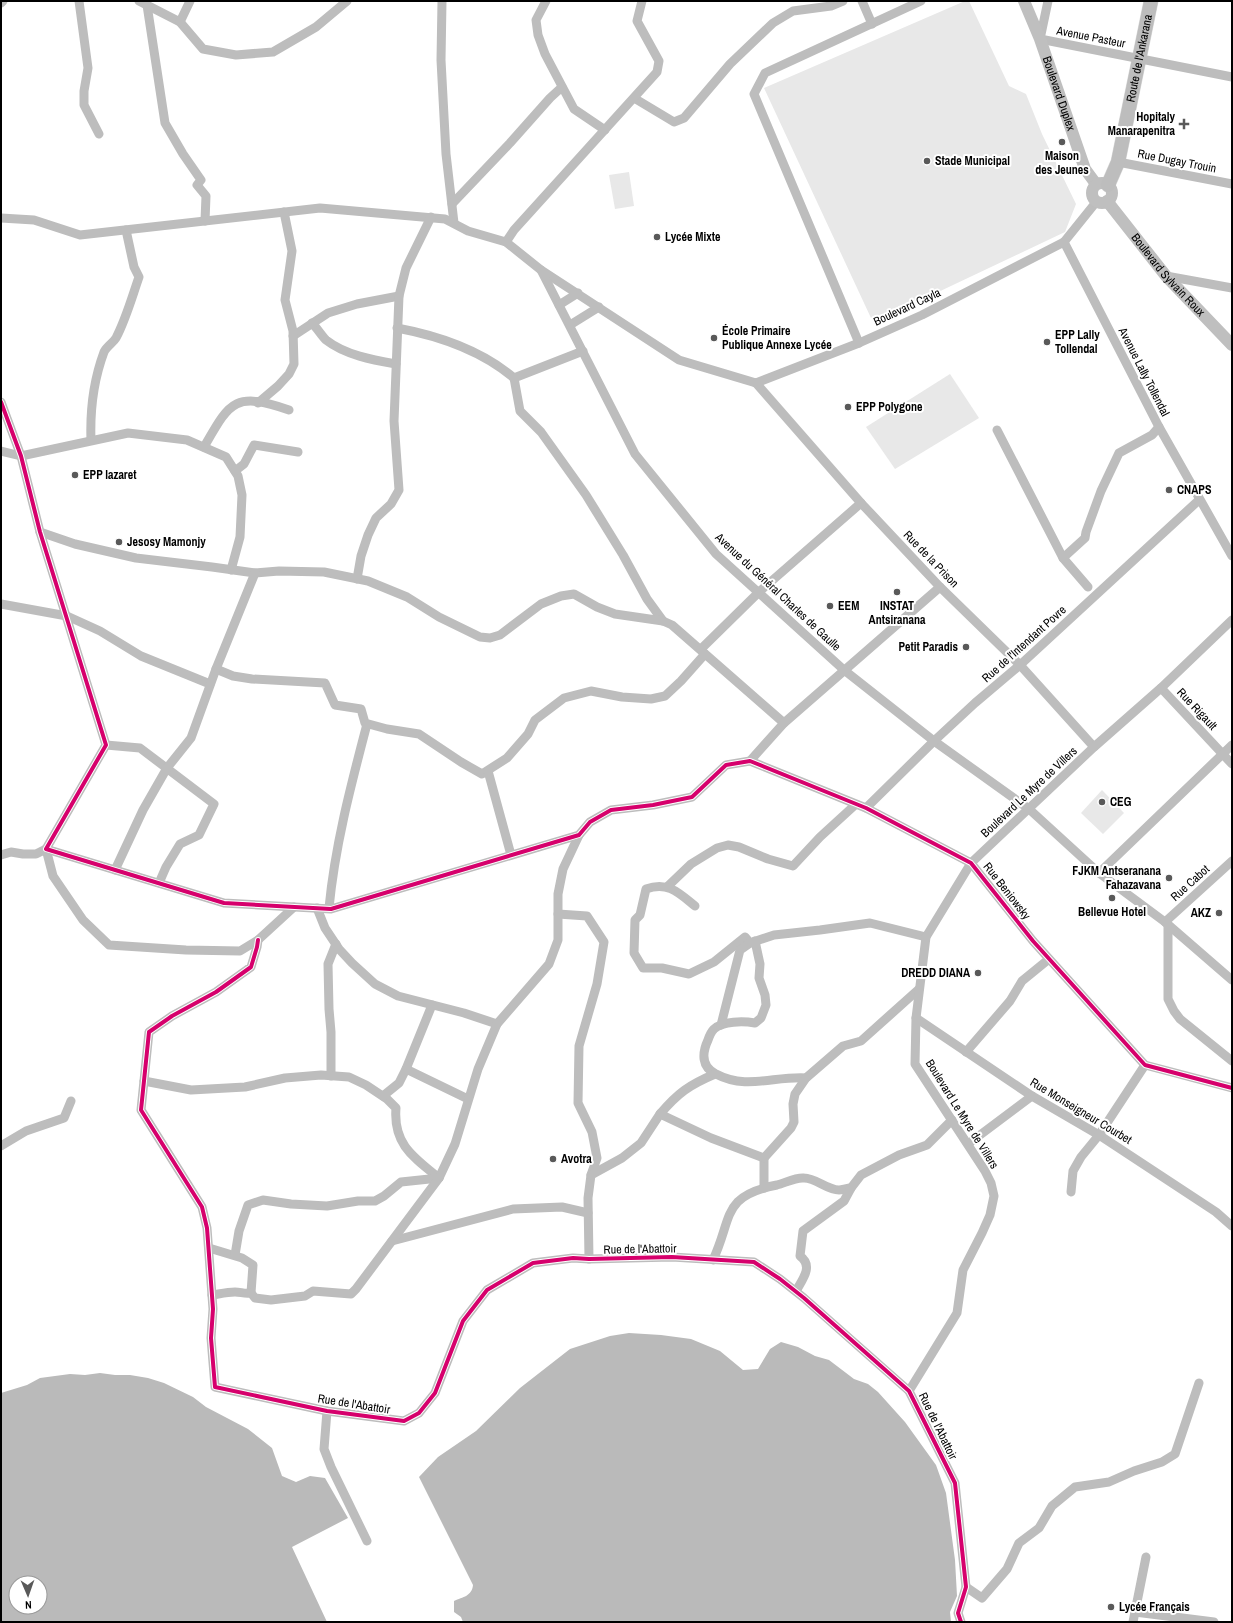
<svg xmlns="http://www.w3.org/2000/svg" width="1233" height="1623" font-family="'Archivo Narrow',sans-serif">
  <rect width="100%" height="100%" fill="#fff"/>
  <g fill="#e8e8e8">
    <path d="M965 1H969L1009 86 1026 94 1042 134 1076 204 1065 232 877 321 871 318 764 88Z"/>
    <path d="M629 172 634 206 615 209 609 175Z"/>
    <path d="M950 374 979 418 895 469 866 427Z"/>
    <path d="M1102 790 1124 813 1103 834 1081 813Z"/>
  </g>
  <g fill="#bababa" fill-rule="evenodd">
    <path d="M629 1333 661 1335 691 1339 720 1351 743 1370 758 1369 770 1349 781 1342 798 1347 815 1356 829 1360 854 1379 868 1384 878 1392 905 1422 936 1465 946 1493 955 1560 957 1596 950 1612 951 1622H463L461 1617 454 1612V1601C463 1597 472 1596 473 1585L419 1477 438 1457 476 1431 520 1388 570 1349 610 1336Z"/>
    <path d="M100 1373 115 1375H130L148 1378 164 1383 193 1397 206 1407 248 1429 272 1448 282 1476 296 1482 310 1476 325 1478 348 1518 292 1547 327 1622H1V1393L27 1385 40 1378 70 1374 85 1375ZM16 1583H40V1607H16Z"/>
  </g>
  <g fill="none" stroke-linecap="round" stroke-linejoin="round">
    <defs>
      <g id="primary">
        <path id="s3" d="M1108 185 1118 162 1151 1"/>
      </g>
    </defs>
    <use href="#primary" stroke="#dbdbdb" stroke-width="15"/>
    <g stroke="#bdbdbd" stroke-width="9">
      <path d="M79 1 88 68 84 91V105L99 134"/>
      <path d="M139 1 180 22 203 49 236 55 273 52 316 27 347 1"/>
      <path d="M442 1 441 60 446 154 454 223"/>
      <path d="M546 1 536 20 538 35 545 54 574 109 605 130"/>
      <path d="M862 1 872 24"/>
      <path d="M1048 1 1040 39 1232 77"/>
      <path d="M1 3 3 1"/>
      <path d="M147 5 165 123 183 154 201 180 197 185 206 196 205 221"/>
      <path d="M180 22 190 1"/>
      <path d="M634 98 674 122 684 118 730 64 773 23 793 11 831 6 843 1"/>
      <path d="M1118 162 1232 184"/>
      <path d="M452 204 510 143 550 98 562 87"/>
      <path d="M1 218 34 220 80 235 320 208 445 219 468 231 506 242 541 270 679 360 756 383"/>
      <path d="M506 242 514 230 657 72 659 61 637 21 642 1"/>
      <path d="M1064 242 1159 427 1232 556"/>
      <path d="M541 270 635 454 716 554 844 670 934 741 1029 809 1099 873 1165 922 1232 980"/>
      <path d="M1166 276 1232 288"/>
      <path d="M559 305 578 293"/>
      <path d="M312 323C317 328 321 335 326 340 345 355 373 360 396 364"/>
      <path d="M570 325 599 307"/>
      <path d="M397 328C440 336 481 350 514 378"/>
      <path d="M293 336 328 313 357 304 399 296"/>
      <path d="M859 343 754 94 765 73 921 1"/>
      <path d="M583 351 514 378 520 411 541 432 586 495 623 555 647 599 663 621"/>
      <path d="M756 383 861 503 940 587 1020 665 1094 747"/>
      <path d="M756 383 859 343 922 315 1064 242 1097 201"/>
      <path d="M1 402 21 456 40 532 106 745 46 849 224 903 331 909 579 835 590 822 611 810 653 805 692 797 726 765 750 761 866 808 971 863 1033 941 1145 1065 1232 1088"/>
      <path d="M258 403 278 386 289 374 294 364 293 331 285 300 292 251 284 212"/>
      <path d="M997 430 1063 558 1088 587"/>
      <path d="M91 440C90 412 94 379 104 352 107 346 113 343 116 338 126 319 132 297 139 277L134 267 126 230"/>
      <path d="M204 447C230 402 234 391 289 410"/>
      <path d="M1 451 21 456 128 433 187 440 226 457 238 476 242 495 240 537 231 570"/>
      <path d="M235 471 244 464 254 445 298 452"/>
      <path d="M40 532 75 544 136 558 212 567 255 573 279 571 324 572 368 581 407 597 439 617 480 637 490 638 500 635 541 604 561 596 574 594 597 607 615 614 663 621 672 625 784 723"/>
      <path d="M1063 558 1085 538 1086 532 1101 491 1119 453 1152 435 1159 427"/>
      <path d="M357 579 361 556 368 535 376 518 391 504 399 490 394 421 399 296 406 268 431 217"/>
      <path d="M1 604 67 616 100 631 141 656 210 684"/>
      <path d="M701 649 759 592 861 503"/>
      <path d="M216 669 233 676 252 679 325 683 335 705 361 709 365 723 387 729 419 734 461 762 482 774 507 758 528 734 535 720 564 698 591 691 622 697 651 699 665 696 681 681 705 654"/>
      <path d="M1161 688 1232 764"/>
      <path d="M106 745 140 748 214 804 199 835 180 844 166 867 159 883"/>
      <path d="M750 761 784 723 940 587"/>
      <path d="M488 771 511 855"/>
      <path d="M866 808 934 741 975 703 1020 665 1199 500"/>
      <path d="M1 855 11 852 23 854H36L46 849 53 876 83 920 109 945 186 950 240 951 258 940 294 907"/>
      <path d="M115 870 143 810 167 768 191 738 216 669 255 573"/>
      <path d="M1099 873 1232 745"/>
      <path d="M667 887 691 864 717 848 728 845 739 847 768 859 793 866 820 837 855 805"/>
      <path d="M695 906C679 893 668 881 646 889L640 915 635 920 634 953 643 968H662L689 974 714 962 745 937 750 943"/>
      <path d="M317 908 325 928 339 949 352 963 375 984 398 996 464 1013 497 1024"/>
      <path d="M329 908C335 845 351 785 367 724"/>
      <path d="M558 914 587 916 604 942 597 984 579 1046 578 1103 592 1132 597 1158 591 1175 588 1198 589 1259"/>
      <path d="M1165 922 1232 861"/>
      <path d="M1168 925V999L1174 1011 1180 1019 1232 1061"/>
      <path d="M258 940 257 947 251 967 216 992 172 1016 149 1032 141 1110 202 1207 207 1228 213 1309 211 1338 215 1387 327 1411 404 1421 419 1413 435 1393 463 1321 487 1290 533 1263 573 1258 589 1259 672 1257 754 1262 780 1279 804 1298 909 1391 955 1483 966 1587 958 1613 961 1622"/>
      <path d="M755 941 760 964 759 978 765 995 766 1005 761 1018 755 1023C743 1021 723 1021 714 1029 711 1032 709 1037 708 1040 702 1053 701 1067 716 1074 746 1090 774 1076 806 1078"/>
      <path d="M916 1018 1032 1096 1099 1135 1216 1212 1232 1226"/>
      <path d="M721 1025 740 950 750 943 774 935 820 930 870 923 926 937"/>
      <path d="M966 1052 1010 1001 1022 981 1049 959"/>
      <path d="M406 1069 468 1099"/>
      <path d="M331 1076V1032L329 1009 328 964 336 944"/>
      <path d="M144 1081 191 1090 245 1087 285 1078 321 1075 349 1077 366 1085 387 1099 396 1108C393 1144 413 1157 439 1178"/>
      <path d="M383 1096 399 1083 406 1069 432 1005"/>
      <path d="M660 1114C678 1093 689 1085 715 1074"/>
      <path d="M968 1144 1032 1096"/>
      <path d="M1 1146 26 1131 64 1118 71 1101"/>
      <path d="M764 1158V1188"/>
      <path d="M591 1175 622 1158 641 1143 660 1114 711 1138 764 1158 791 1128 794 1122 793 1104 795 1094 806 1078 843 1046 861 1041 919 989"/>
      <path d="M1071 1192 1073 1171 1081 1157 1099 1135 1145 1065"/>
      <path d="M392 1241 513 1209 562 1207 588 1213"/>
      <path d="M209 1248 242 1258 253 1265 251 1293"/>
      <path d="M235 1255 239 1231 248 1205 263 1200 291 1204 327 1206 358 1201H375L384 1196 401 1182 439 1178"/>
      <path d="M713 1260C733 1217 721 1196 777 1185 785 1183 796 1177 804 1178 816 1178 827 1190 839 1190 842 1190 847 1188 851 1188"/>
      <path d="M796 1291C802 1280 814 1266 800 1256L803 1231 844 1201 851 1188 861 1175 899 1155 927 1145 952 1120"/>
      <path d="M212 1295C219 1294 227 1292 235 1292 241 1292 244 1294 251 1293L255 1298 271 1300 305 1296 313 1291 351 1294 356 1289 439 1178 455 1144 478 1069 497 1024 549 964 558 940V894L563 869 579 835"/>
      <path d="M909 1391 957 1313 963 1270 982 1233 990 1215 994 1196 991 1183 985 1171 915 1064 916 1018 926 937 971 863 1094 747 1161 688 1232 620"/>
      <path d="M327 1411 324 1449 331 1467 367 1541"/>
      <path d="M966 1587 982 1598 1007 1569 1019 1543 1039 1528 1052 1506 1075 1487 1109 1482 1134 1471 1162 1462 1175 1454 1199 1383"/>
      <path d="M1135 1612 1214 1622"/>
      <path d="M1133 1622 1146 1557"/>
    </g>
    <g stroke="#bfbfbf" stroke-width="12">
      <path id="s1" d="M1024 1 1040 39 1085 169 1096 184"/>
      <circle cx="1102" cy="193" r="10"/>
      <path id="s2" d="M1107 201 1166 276 1232 345"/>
    </g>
    <use href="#primary" stroke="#bdbdbd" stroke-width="14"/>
    <defs>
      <g id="cycleway">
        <path d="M1 402 21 456 40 532 106 745 46 849 224 903 331 909 579 835 590 822 611 810 653 805 692 797 726 765 750 761 866 808 971 863 1033 941 1145 1065 1232 1088"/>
        <path d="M258 940 257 947 251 967 216 992 172 1016 149 1032 141 1110 202 1207 207 1228 213 1309 211 1338 215 1387 327 1411 404 1421 419 1413 435 1393 463 1321 487 1290 533 1263 573 1258 589 1259 672 1257 754 1262 780 1279 804 1298 909 1391 955 1483 966 1587 958 1613 961 1622"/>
      </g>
    </defs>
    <use href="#cycleway" stroke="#fff" stroke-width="6"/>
    <use href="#cycleway" stroke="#d6006c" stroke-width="4"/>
  </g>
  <g fill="#595959" stroke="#fff" stroke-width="1.5">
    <path d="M1182 118h4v4h4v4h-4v4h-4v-4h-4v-4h4z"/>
    <circle cx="1062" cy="142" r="4"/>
    <circle cx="927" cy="161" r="4"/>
    <circle cx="657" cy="237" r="4"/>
    <circle cx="714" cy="338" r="4"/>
    <circle cx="1047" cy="342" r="4"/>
    <circle cx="848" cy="407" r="4"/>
    <circle cx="75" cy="475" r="4"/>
    <circle cx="1169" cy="490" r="4"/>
    <circle cx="119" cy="542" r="4"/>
    <circle cx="897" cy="592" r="4"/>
    <circle cx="830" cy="606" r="4"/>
    <circle cx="966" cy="647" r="4"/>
    <circle cx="1102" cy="802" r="4"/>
    <circle cx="1169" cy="878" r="4"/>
    <circle cx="1112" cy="898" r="4"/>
    <circle cx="1219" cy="913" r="4"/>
    <circle cx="978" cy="973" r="4"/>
    <circle cx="553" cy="1159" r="4"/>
    <circle cx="1111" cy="1607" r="4"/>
  </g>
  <g text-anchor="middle" stroke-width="4" stroke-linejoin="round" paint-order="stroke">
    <g font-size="12" fill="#000" stroke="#fff">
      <text transform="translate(1091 37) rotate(11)" y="4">Avenue Pasteur</text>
      <text dy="4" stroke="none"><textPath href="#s3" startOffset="131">Route de l'Ankarana</textPath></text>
      <text dy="4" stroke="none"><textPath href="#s1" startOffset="99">Boulevard Duplex</textPath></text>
      <text transform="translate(1177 161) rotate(11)" y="4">Rue Dugay Trouin</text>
      <text dy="4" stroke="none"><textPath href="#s2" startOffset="96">Boulevard Sylvain Roux</textPath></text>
      <text transform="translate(907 307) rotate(-25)" y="4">Boulevard Cayla</text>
      <text transform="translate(1144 372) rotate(63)" y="4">Avenue Lally Tollendal</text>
      <text transform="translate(931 559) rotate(46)" y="4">Rue de la Prison</text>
      <text transform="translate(778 592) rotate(43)" y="4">Avenue du Général Charles de Gaulle</text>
      <text transform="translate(1024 644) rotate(-42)" y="4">Rue de l'Intendant Povre</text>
      <text transform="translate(1197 709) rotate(47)" y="4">Rue Rigault</text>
      <text transform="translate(1029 792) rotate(-43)" y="4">Boulevard Le Myre de Villers</text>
      <text transform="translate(1190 883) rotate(-42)" y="4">Rue Cabot</text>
      <text transform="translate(1007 891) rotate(52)" y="4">Rue Beniowsky</text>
      <text transform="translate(1081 1111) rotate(31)" y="4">Rue Monseigneur Courbet</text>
      <text transform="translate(962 1114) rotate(58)" y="4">Boulevard Le Myre de Villers</text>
      <text transform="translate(640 1249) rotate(-1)" y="4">Rue de l'Abattoir</text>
      <text transform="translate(354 1404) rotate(9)" y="4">Rue de l'Abattoir</text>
      <text transform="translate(938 1426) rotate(64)" y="4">Rue de l'Abattoir</text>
    </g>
    <g font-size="12" font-weight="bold" fill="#000" stroke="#fff" text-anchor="start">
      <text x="1175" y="121" text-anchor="end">Hopitaly<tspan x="1175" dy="14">Manarapenitra</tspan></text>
      <text x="1062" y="160" text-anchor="middle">Maison<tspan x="1062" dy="14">des Jeunes</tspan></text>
      <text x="935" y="165">Stade Municipal</text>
      <text x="665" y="241">Lycée Mixte</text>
      <text x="722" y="335">École Primaire<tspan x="722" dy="14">Publique Annexe Lycée</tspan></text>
      <text x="1055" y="339">EPP Lally<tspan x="1055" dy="14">Tollendal</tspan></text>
      <text x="856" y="411">EPP Polygone</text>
      <text x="83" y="479">EPP lazaret</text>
      <text x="1177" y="494">CNAPS</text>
      <text x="127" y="546">Jesosy Mamonjy</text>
      <text x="838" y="610">EEM</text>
      <text x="897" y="610" text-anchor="middle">INSTAT<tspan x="897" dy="14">Antsiranana</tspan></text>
      <text x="958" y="651" text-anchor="end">Petit Paradis</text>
      <text x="1110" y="806">CEG</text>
      <text x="1161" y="875" text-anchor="end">FJKM Antseranana<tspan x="1161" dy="14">Fahazavana</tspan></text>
      <text x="1112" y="916" text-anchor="middle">Bellevue Hotel</text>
      <text x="1211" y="917" text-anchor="end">AKZ</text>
      <text x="970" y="977" text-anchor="end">DREDD DIANA</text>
      <text x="561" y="1163">Avotra</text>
      <text x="1119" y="1611">Lycée Français</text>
    </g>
  </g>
  <rect width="1233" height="1623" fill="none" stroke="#000000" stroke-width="4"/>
  <g transform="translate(28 1595) rotate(178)"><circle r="19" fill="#ffffff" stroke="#999999"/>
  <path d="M0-3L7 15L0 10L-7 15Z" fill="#595959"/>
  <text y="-6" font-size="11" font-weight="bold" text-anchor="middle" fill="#000000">N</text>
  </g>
</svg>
